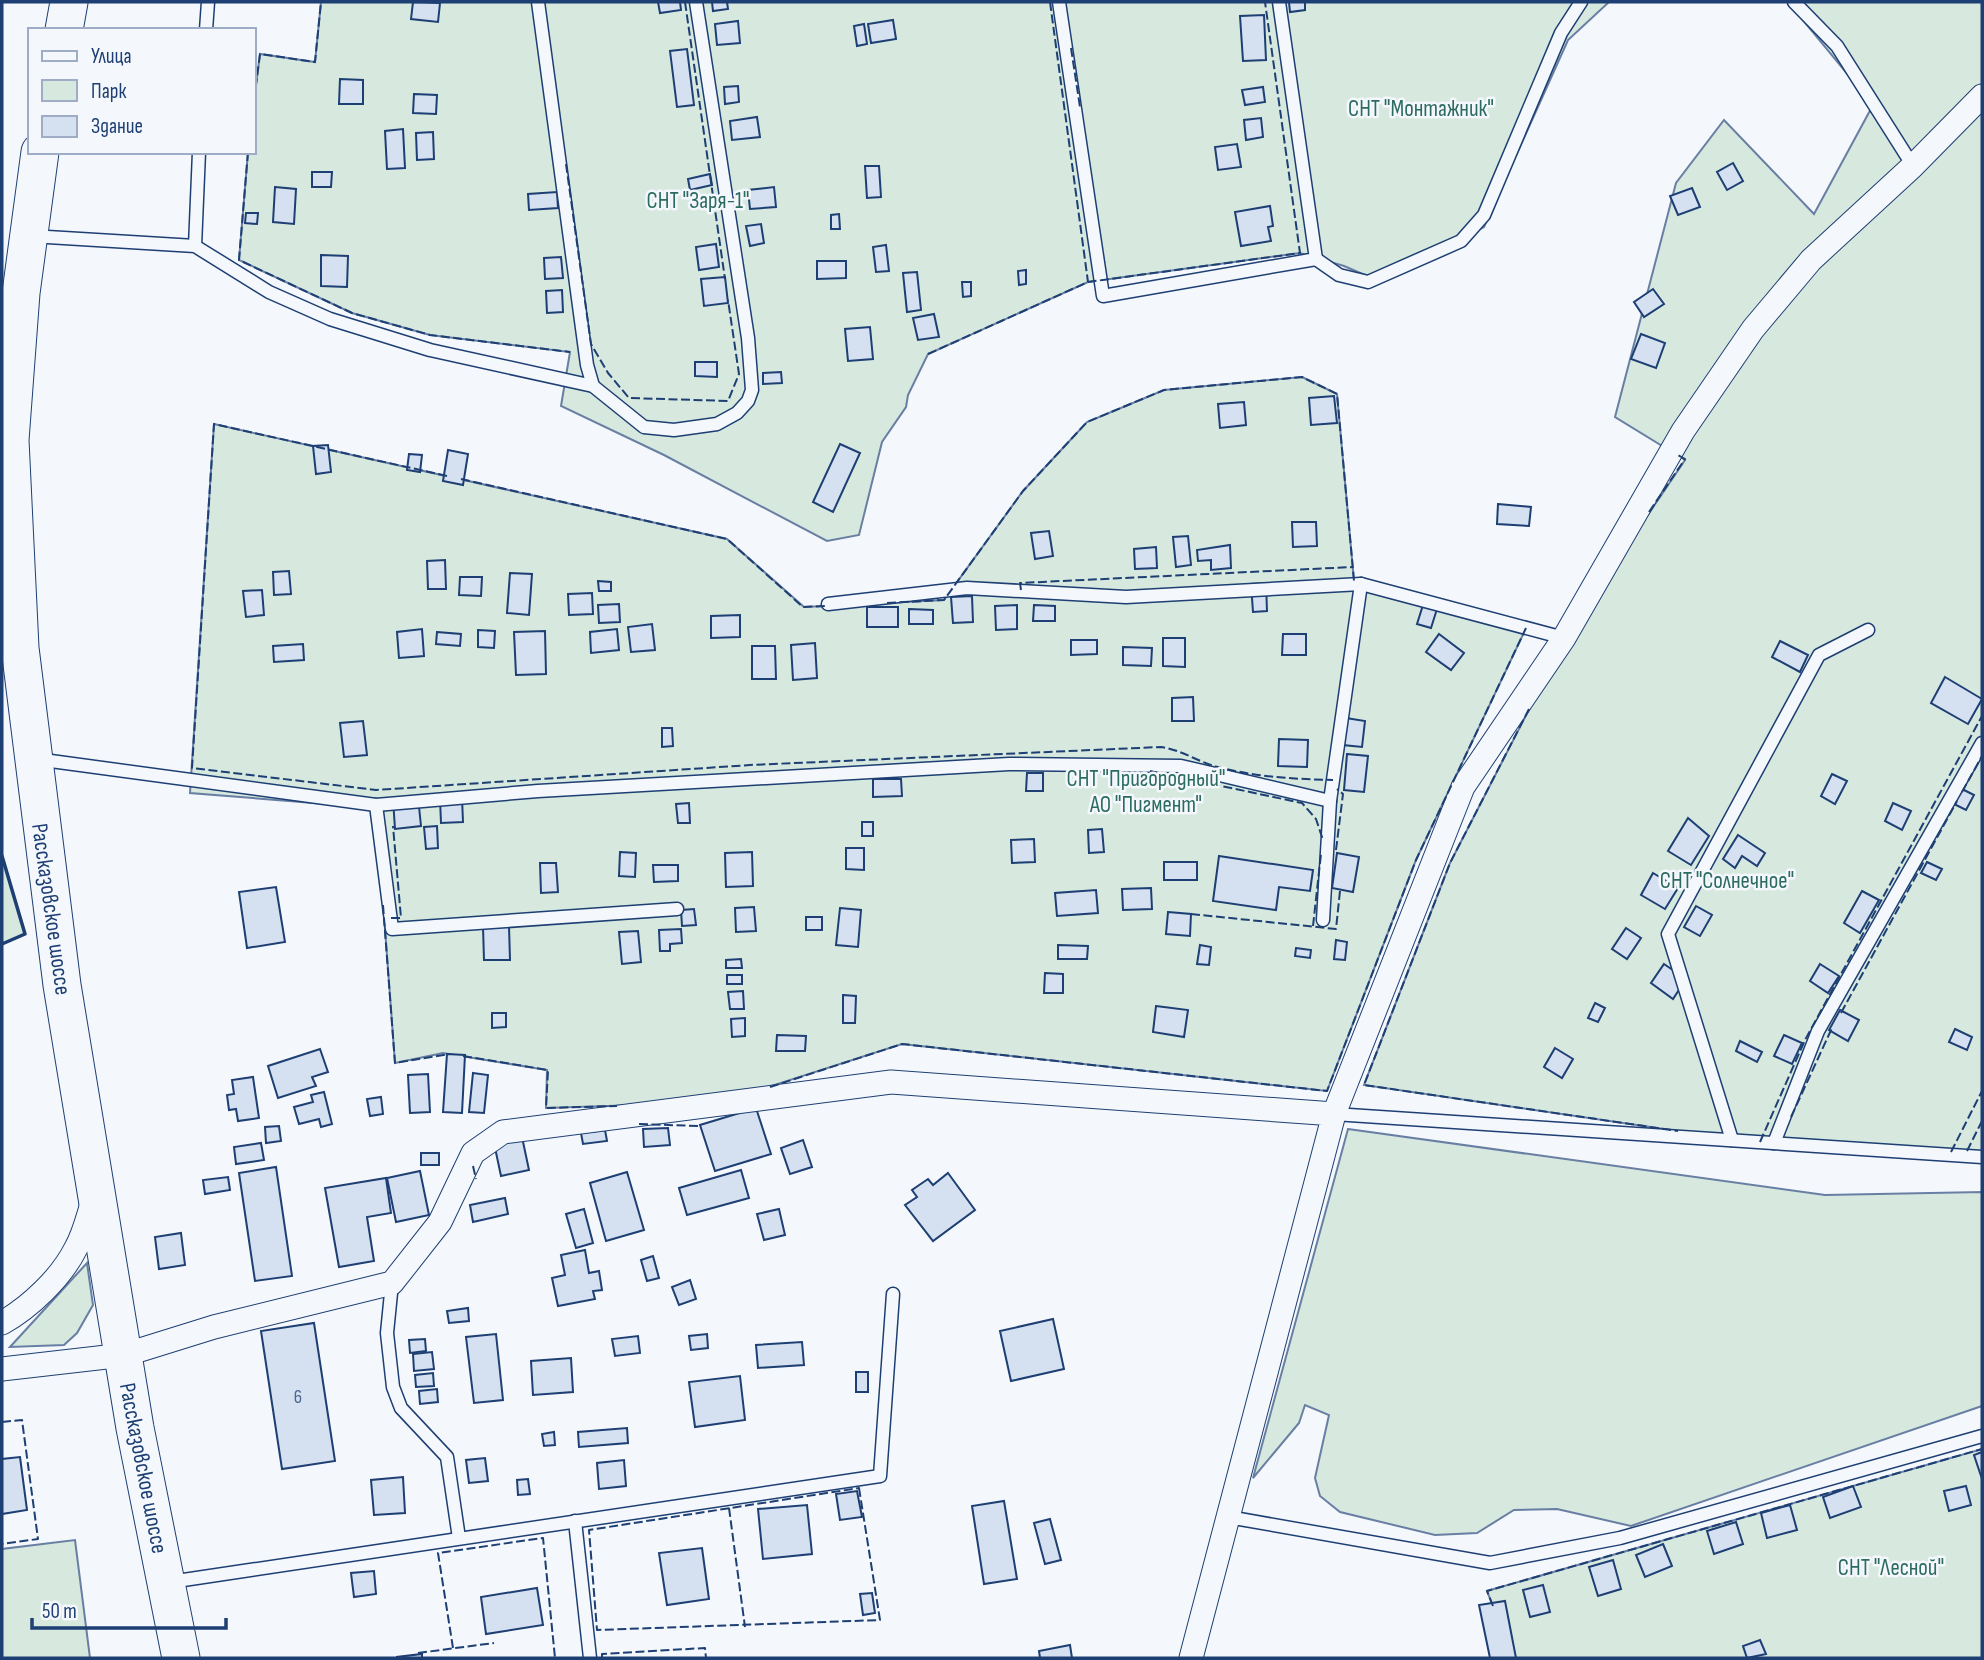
<svg xmlns="http://www.w3.org/2000/svg" width="1984" height="1660" font-family="'Sofia Sans Condensed',sans-serif">
  <rect width="100%" height="100%" fill="#f4f7fb"/>
  <g fill="#d7e8df" stroke="#687fa3" stroke-width="2">
    <path d="M321 2H1609L1568 40 1484 227 1379 281 1344 266 1300 253 1088 282 928 354 908 395 906 407 882 442 859 535 827 541 664 455 561 406 570 352 430 335 352 313 239 260 248 152H254V100L260 54 315 62Z"/>
    <path d="M1788 2H1982V1152L1760 1143 1364 1085 1450 863 1570 630 1685 460 1615 417 1676 183 1724 120 1814 214 1873 105Z"/>
    <path d="M1302 377 1337 394 1354 581 1528 624 1416 860 1327 1091 902 1044 759 1090 669 1104 546 1108 547 1070 443 1053 395 1063 376 808 190 793 214 424 727 539 804 607 944 600 1023 491 1087 422 1164 390Z"/>
    <path d="M2 856 25 934 2 944Z"/>
    <path d="M1348 1129 1825 1195 1982 1192V1406L1631 1526 1557 1509 1514 1510 1477 1533 1435 1535 1340 1512 1320 1496 1315 1478 1329 1415 1305 1405 1299 1423 1253 1478Z"/>
    <path d="M87 1263 93 1305 77 1333 64 1345 10 1347Z"/>
    <path d="M1982 1449V1658H1513L1487 1591Z"/>
    <path d="M75 1540 90 1658H2V1549Z"/>
  </g>
  <g fill="#d5e0f0" stroke="#1d3f73" stroke-width="2">
    <path d="M413 2 440 3 438 22 411 19Z"/>
    <path d="M658 2H680L681 10 660 13Z"/>
    <path d="M712 2H727L728 9 713 11Z"/>
    <path d="M1289 2H1305V10L1290 12Z"/>
    <path d="M1264 15 1266 60 1243 61 1240 16Z"/>
    <path d="M893 20 896 39 871 43 868 24Z"/>
    <path d="M738 21 740 43 717 45 715 24Z"/>
    <path d="M864 24 867 44 857 46 854 26Z"/>
    <path d="M687 49 694 105 677 107 670 51Z"/>
    <path d="M340 79 363 80V104H339Z"/>
    <path d="M738 86 739 102 725 104 724 87Z"/>
    <path d="M1263 87 1265 102 1245 105 1242 90Z"/>
    <path d="M414 94 437 95 436 114 413 113Z"/>
    <path d="M757 117 760 137 732 140 730 121Z"/>
    <path d="M1261 118 1263 137 1246 140 1244 120Z"/>
    <path d="M403 129 405 168 387 169 385 131Z"/>
    <path d="M433 132 434 159 417 160 416 133Z"/>
    <path d="M1237 144 1241 167 1218 170 1215 147Z"/>
    <path d="M1733 163 1743 181 1727 190 1717 172Z"/>
    <path d="M865 166H879L881 197 867 198Z"/>
    <path d="M312 172H332L331 187H312Z"/>
    <path d="M710 174 712 185 690 190 688 179Z"/>
    <path d="M275 187 296 189 294 224 273 222Z"/>
    <path d="M774 187 776 207 750 209 748 190Z"/>
    <path d="M1692 188 1700 207 1678 215 1670 196Z"/>
    <path d="M557 192 558 208 529 210 528 194Z"/>
    <path d="M1270 206 1273 226 1268 227 1271 241 1241 246 1235 212Z"/>
    <path d="M246 213H258L257 224 245 223Z"/>
    <path d="M839 214 840 229H831V215Z"/>
    <path d="M761 224 764 243 750 246 746 226Z"/>
    <path d="M716 244 719 267 699 270 696 247Z"/>
    <path d="M886 245 889 271 876 272 873 247Z"/>
    <path d="M321 255 348 256 347 287 321 286Z"/>
    <path d="M561 257 563 278 545 279 544 258Z"/>
    <path d="M817 261H846V278L817 279Z"/>
    <path d="M1026 270V284L1019 285 1018 271Z"/>
    <path d="M917 272 921 310 907 312 903 273Z"/>
    <path d="M725 277 728 303 704 306 701 279Z"/>
    <path d="M962 282H971V296L963 297Z"/>
    <path d="M1653 289 1664 304 1644 317 1634 302Z"/>
    <path d="M562 290 563 312 547 313 546 291Z"/>
    <path d="M934 314 939 337 918 340 913 318Z"/>
    <path d="M870 327 873 359 848 361 845 329Z"/>
    <path d="M1641 334 1665 343 1656 368 1631 359Z"/>
    <path d="M695 362H717V377L695 376Z"/>
    <path d="M781 372 782 383 763 384V373Z"/>
    <path d="M1334 396 1337 423 1311 425 1309 398Z"/>
    <path d="M1244 402 1246 425 1220 428 1218 404Z"/>
    <path d="M840 444 860 453 833 512 813 502Z"/>
    <path d="M328 445 331 472 316 474 313 446Z"/>
    <path d="M448 450 468 454 463 485 443 481Z"/>
    <path d="M409 454 422 455 420 472 407 470Z"/>
    <path d="M1498 504 1531 507 1529 526 1497 524Z"/>
    <path d="M1292 522H1316L1317 546 1293 547Z"/>
    <path d="M1049 531 1053 556 1035 559 1031 533Z"/>
    <path d="M1188 536 1191 565 1176 567 1173 537Z"/>
    <path d="M1230 545 1231 568 1211 570V560L1198 561 1197 550Z"/>
    <path d="M1156 547 1157 568 1135 569 1134 549Z"/>
    <path d="M445 560 446 589H428L427 561Z"/>
    <path d="M289 571 291 594 274 595 273 572Z"/>
    <path d="M510 573 532 574 529 615 507 613Z"/>
    <path d="M460 577H482L481 596 459 595Z"/>
    <path d="M598 581 611 582V591H599Z"/>
    <path d="M1266 583 1267 611 1253 612 1251 584Z"/>
    <path d="M262 590 264 615 246 617 243 591Z"/>
    <path d="M592 593 593 614 569 615 568 594Z"/>
    <path d="M972 596 973 622 953 623 951 597Z"/>
    <path d="M619 604 620 622 599 623 598 605Z"/>
    <path d="M1017 605V629L996 630 995 606Z"/>
    <path d="M1034 605 1055 606V621H1033Z"/>
    <path d="M1423 605 1437 609 1431 628 1417 624Z"/>
    <rect x="867" y="607" width="31" height="20"/>
    <path d="M909 609 933 610V624H909Z"/>
    <path d="M740 615V637L711 638V616Z"/>
    <path d="M652 624 655 650 631 652 628 627Z"/>
    <path d="M422 629 424 656 399 658 397 632Z"/>
    <path d="M617 629 619 650 591 653 590 632Z"/>
    <path d="M478 630 495 631 494 648 478 647Z"/>
    <path d="M545 631 546 674 516 675 514 632Z"/>
    <path d="M437 632 461 634 460 646 436 644Z"/>
    <path d="M1283 634H1306V655H1282Z"/>
    <path d="M1439 634 1464 653 1451 670 1426 652Z"/>
    <path d="M1163 638H1185V667L1163 666Z"/>
    <path d="M1071 640H1097V654L1071 655Z"/>
    <path d="M1780 641 1808 655 1800 672 1772 657Z"/>
    <path d="M815 643 817 678 793 680 791 645Z"/>
    <path d="M303 644 304 660 274 662 273 646Z"/>
    <path d="M752 646H775L776 679H752Z"/>
    <path d="M1123 647 1152 648 1151 666 1123 665Z"/>
    <path d="M1945 677 1982 699 1968 724 1931 703Z"/>
    <path d="M1193 697 1194 721H1172V698Z"/>
    <path d="M1346 718 1365 721 1362 747 1343 745Z"/>
    <path d="M363 721 367 755 344 757 340 723Z"/>
    <path d="M662 728H672L673 746 662 747Z"/>
    <path d="M1279 739 1308 740 1307 767 1278 766Z"/>
    <path d="M1347 754 1368 756 1364 792 1344 790Z"/>
    <path d="M1027 773H1043V791H1026Z"/>
    <path d="M1832 774 1847 781 1835 804 1821 796Z"/>
    <path d="M873 779H901L902 796 873 797Z"/>
    <path d="M1962 789 1974 795 1966 810 1954 804Z"/>
    <path d="M418 797 421 826 395 829 393 799Z"/>
    <path d="M462 798 463 822 441 823 440 799Z"/>
    <path d="M689 803 690 823H678L676 804Z"/>
    <path d="M1893 803 1911 811 1902 830 1885 821Z"/>
    <path d="M1688 818 1709 836 1691 865 1668 851Z"/>
    <rect x="862" y="822" width="11" height="14"/>
    <path d="M437 826 438 848 426 849 424 827Z"/>
    <path d="M1102 829 1104 852 1089 853 1088 830Z"/>
    <path d="M1738 835 1765 853 1757 866 1742 856 1735 868 1723 859Z"/>
    <path d="M1034 839 1035 862 1012 863 1011 840Z"/>
    <path d="M846 848H864V870L846 869Z"/>
    <path d="M620 852 636 853 635 877 619 876Z"/>
    <path d="M752 852 753 886 726 887 725 853Z"/>
    <path d="M1337 853 1359 857 1353 892 1332 888Z"/>
    <path d="M1219 856 1313 870 1310 891 1279 887 1276 910 1213 901Z"/>
    <rect x="1164" y="862" width="33" height="18"/>
    <path d="M1927 862 1942 869 1936 880 1921 873Z"/>
    <path d="M540 863H556L558 892 541 893Z"/>
    <path d="M653 865H678V881L654 882Z"/>
    <path d="M1653 873 1678 888 1665 909 1641 895Z"/>
    <path d="M276 887 285 942 247 948 239 892Z"/>
    <path d="M1151 888 1152 909 1123 910 1122 889Z"/>
    <path d="M1096 890 1098 913 1057 916 1055 893Z"/>
    <path d="M1862 891 1879 900 1860 933 1844 923Z"/>
    <path d="M1696 906 1712 915 1700 936 1684 927Z"/>
    <path d="M754 907 756 931 736 932 735 908Z"/>
    <path d="M840 908 861 910 858 947 836 945Z"/>
    <path d="M694 909 696 925 682 926 681 910Z"/>
    <path d="M1168 912 1191 914 1190 936 1166 934Z"/>
    <rect x="806" y="917" width="16" height="13"/>
    <path d="M509 926 510 960H484L483 927Z"/>
    <path d="M1626 928 1641 938 1627 959 1612 949Z"/>
    <path d="M681 929 682 943 670 944V951H660L659 930Z"/>
    <path d="M638 931 641 962 622 964 619 932Z"/>
    <path d="M1336 940 1347 942 1345 960 1334 959Z"/>
    <path d="M1058 945 1088 946 1087 959H1058Z"/>
    <path d="M1200 945 1211 947 1209 965 1197 964Z"/>
    <path d="M1296 948 1311 950 1310 958 1295 956Z"/>
    <path d="M741 959 742 968H726V960Z"/>
    <path d="M1664 964 1686 979 1673 999 1651 983Z"/>
    <path d="M1820 964 1839 976 1828 993 1810 981Z"/>
    <path d="M1045 973 1063 974V993H1044Z"/>
    <rect x="727" y="975" width="15" height="9"/>
    <path d="M743 991 744 1009H730L728 992Z"/>
    <path d="M843 995 856 996 855 1023H843Z"/>
    <path d="M1595 1003 1605 1008 1598 1022 1588 1018Z"/>
    <path d="M1156 1006 1188 1010 1184 1037 1153 1032Z"/>
    <path d="M1840 1010 1859 1020 1848 1041 1829 1030Z"/>
    <path d="M492 1013H506V1027L492 1028Z"/>
    <path d="M745 1018V1036L732 1037 731 1019Z"/>
    <path d="M1955 1029 1972 1037 1967 1050 1949 1042Z"/>
    <path d="M777 1035 806 1036 805 1051H776Z"/>
    <path d="M1784 1035 1802 1043 1792 1064 1774 1056Z"/>
    <path d="M1740 1041 1762 1052 1757 1062 1736 1051Z"/>
    <path d="M1555 1048 1573 1059 1562 1078 1544 1067Z"/>
    <path d="M320 1049 328 1072 312 1077 316 1086 278 1098 268 1066Z"/>
    <path d="M447 1054 465 1055 462 1113 443 1112Z"/>
    <path d="M473 1073 488 1075 484 1113 469 1112Z"/>
    <path d="M428 1074 430 1112 410 1113 408 1075Z"/>
    <path d="M253 1077 259 1118 238 1121 236 1109 229 1110 227 1095 234 1094 232 1080Z"/>
    <path d="M324 1092 332 1124 321 1127 319 1119 299 1124 294 1107 313 1102 311 1095Z"/>
    <path d="M381 1097 383 1114 370 1116 367 1099Z"/>
    <path d="M756 1108 771 1154 715 1171 700 1125Z"/>
    <path d="M279 1126 281 1141 266 1143 265 1127Z"/>
    <path d="M668 1128 670 1145 644 1147 643 1129Z"/>
    <path d="M605 1130 607 1141 583 1144 581 1133Z"/>
    <path d="M522 1137 529 1170 501 1176 494 1143Z"/>
    <path d="M803 1140 812 1167 790 1174 781 1148Z"/>
    <path d="M261 1143 264 1160 236 1164 234 1147Z"/>
    <rect x="421" y="1153" width="18" height="12"/>
    <path d="M276 1167 292 1276 255 1281 239 1173Z"/>
    <path d="M741 1170 749 1198 687 1215 679 1188Z"/>
    <path d="M420 1171 429 1215 396 1222 387 1178Z"/>
    <path d="M627 1172 644 1230 606 1241 590 1183Z"/>
    <path d="M948 1173 975 1210 933 1241 905 1205 917 1197 912 1190 928 1179 933 1185Z"/>
    <path d="M228 1177 230 1190 205 1194 203 1180Z"/>
    <path d="M386 1178 391 1213 367 1217 374 1261 339 1267 325 1188Z"/>
    <path d="M505 1198 508 1214 473 1222 470 1205Z"/>
    <path d="M584 1209 593 1243 576 1248 566 1214Z"/>
    <path d="M779 1209 785 1235 764 1240 757 1214Z"/>
    <path d="M181 1233 185 1265 159 1269 155 1237Z"/>
    <path d="M585 1250 589 1273 599 1271 602 1290 593 1291 595 1299 558 1306 552 1278 565 1275 561 1255Z"/>
    <path d="M653 1256 659 1278 647 1281 641 1260Z"/>
    <path d="M690 1280 696 1299 679 1305 672 1287Z"/>
    <path d="M468 1308 469 1321 449 1323 447 1311Z"/>
    <path d="M1053 1319 1064 1369 1011 1381 1000 1331Z"/>
    <path d="M314 1323 335 1461 282 1469 261 1331Z"/>
    <path d="M496 1334 503 1400 474 1403 466 1337Z"/>
    <path d="M707 1334 708 1348 691 1350 689 1336Z"/>
    <path d="M638 1336 640 1353 615 1356 612 1339Z"/>
    <path d="M425 1339 426 1351 410 1353 409 1340Z"/>
    <path d="M802 1342 804 1365 758 1368 756 1345Z"/>
    <path d="M432 1352 434 1369 414 1371 413 1354Z"/>
    <path d="M571 1358 573 1392 533 1395 531 1361Z"/>
    <rect x="856" y="1372" width="12" height="20"/>
    <path d="M433 1373 434 1386 416 1387 415 1375Z"/>
    <path d="M740 1376 745 1420 695 1427 689 1382Z"/>
    <path d="M437 1389 438 1402 420 1404 419 1391Z"/>
    <path d="M627 1428 628 1443 579 1447 578 1432Z"/>
    <path d="M554 1432 555 1445 544 1446 542 1434Z"/>
    <path d="M1982 1452V1479L1974 1455Z"/>
    <path d="M20 1457 27 1510 2 1514V1459Z"/>
    <path d="M485 1458 488 1481 469 1483 466 1460Z"/>
    <path d="M624 1460 626 1486 599 1489 597 1463Z"/>
    <path d="M403 1477 405 1513 374 1515 371 1480Z"/>
    <path d="M528 1479 530 1494 518 1495 517 1480Z"/>
    <path d="M1853 1486 1861 1507 1830 1518 1823 1497Z"/>
    <path d="M1966 1486 1971 1505 1949 1511 1944 1491Z"/>
    <path d="M857 1491 862 1517 840 1520 836 1494Z"/>
    <path d="M1004 1501 1017 1579 984 1584 972 1506Z"/>
    <path d="M807 1505 812 1554 763 1559 758 1509Z"/>
    <path d="M1790 1505 1797 1530 1767 1538 1761 1513Z"/>
    <path d="M1050 1519 1061 1560 1045 1564 1034 1523Z"/>
    <path d="M1736 1522 1743 1544 1714 1554 1707 1531Z"/>
    <path d="M1663 1544 1672 1566 1645 1577 1636 1555Z"/>
    <path d="M702 1548 709 1599 667 1605 659 1553Z"/>
    <path d="M1613 1560 1621 1589 1598 1596 1589 1567Z"/>
    <path d="M374 1571 376 1594 354 1597 351 1573Z"/>
    <path d="M1543 1585 1550 1612 1530 1617 1523 1590Z"/>
    <path d="M537 1588 543 1625 486 1634 481 1597Z"/>
    <path d="M872 1593 875 1613 863 1615 860 1594Z"/>
    <path d="M1505 1601 1516 1658H1490L1479 1605Z"/>
    <path d="M1760 1640 1766 1654 1747 1658 1743 1646Z"/>
    <path d="M1070 1645 1072 1658H1040L1039 1651Z"/>
    <path d="M422 1654V1658H397V1657Z"/>
  </g>
  <g fill="none" stroke-linecap="round" stroke-linejoin="round">
    <defs>
      <g id="lane">
        <path d="M538 2 587 365 593 386"/>
        <path d="M1059 2 1103 296 1316 259 1279 2"/>
        <path d="M1794 2 1837 46 1913 166"/>
        <path d="M206 30 208 2"/>
        <path d="M31 236 195 246 269 292 330 319 430 350 593 386 644 427 674 430 717 424 737 413 748 401 752 390 748 338 696 2"/>
        <path d="M195 246 199 152"/>
        <path d="M1316 259 1339 275 1368 282 1461 241 1484 215 1561 33 1581 2"/>
        <path d="M828 604 967 588 1126 597 1361 584 1564 638"/>
        <path d="M36 759 376 805 538 791 1009 764 1181 766 1330 801 1361 584"/>
        <path d="M376 805 392 929 677 909"/>
        <path d="M1323 920 1330 801"/>
        <path d="M1334 1114 1982 1157"/>
        <path d="M1732 1140 1668 934 1819 655 1868 630"/>
        <path d="M1774 1143 1818 1031 1982 743"/>
        <path d="M392 1283 387 1333 393 1387 401 1408 447 1457 459 1538"/>
        <path d="M1228 1517 1490 1563 1620 1538 1982 1436"/>
        <path d="M575 1521 590 1658"/>
        <path d="M170 1582 880 1476 893 1294"/>
      </g>
      <g id="street">
        <path d="M1334 1114 1463 787 1564 638 1683 431 1753 329 1811 260 1913 166 1982 96"/>
        <path d="M2 1323C30 1307 61 1278 76 1248 84 1234 88 1216 93 1201"/>
        <path d="M2 1369 124 1355 214 1327 392 1283 440 1222 473 1153 503 1132 891 1082 1334 1114 1191 1658"/>
      </g>
      <g id="primary">
        <path d="M64 30 69 2"/>
        <path d="M40 152 21 293 10 440 20 648 62 985 135 1428 181 1658"/>
      </g>
    </defs>
    <use href="#lane" stroke="#1d3f73" stroke-width="15"/>
    <use href="#street" stroke="#1d3f73" stroke-width="25"/>
    <use href="#primary" stroke="#1d3f73" stroke-width="39"/>
    <use href="#lane" stroke="#f4f7fb" stroke-width="12"/>
    <use href="#street" stroke="#f4f7fb" stroke-width="23"/>
    <use href="#primary" stroke="#f4f7fb" stroke-width="37"/>
    <g stroke="#1d3f73" stroke-width="2" stroke-dasharray="9 3.5" stroke-linecap="butt">
      <path d="M685 2 725 279"/>
      <path d="M1050 2 1088 282"/>
      <path d="M1071 48 1080 107"/>
      <path d="M254 100 260 54 315 62 321 2"/>
      <path d="M248 152 239 260 352 313 430 335 570 352"/>
      <path d="M566 164 591 344 608 373 629 398 728 401 739 374 728 300"/>
      <path d="M928 354 1088 282 1300 253 1265 2"/>
      <path d="M447 476 214 424 192 768 376 790 750 765 1161 747C1182 750 1198 762 1218 767 1256 777 1294 779 1333 780"/>
      <path d="M461 479 727 539 803 607 827 606"/>
      <path d="M1649 512 1685 459 1676 454"/>
      <path d="M1021 590 1020 583 1353 567"/>
      <path d="M887 603 944 600 1023 491 1087 422 1164 390 1302 377 1337 394 1354 581"/>
      <path d="M1529 709 1450 863 1364 1085 1678 1131"/>
      <path d="M1150 771 1302 803 1316 819 1323 840"/>
      <path d="M1962 792 1982 756"/>
      <path d="M1336 850 1343 794 1337 789"/>
      <path d="M383 905 395 1063 449 1054"/>
      <path d="M1191 914 1336 929 1340 891"/>
      <path d="M391 918H401L393 826"/>
      <path d="M1313 926 1321 854"/>
      <path d="M1841 1013 1957 801"/>
      <path d="M463 1056 548 1070 546 1108 617 1106"/>
      <path d="M770 1087 902 1044 1327 1091 1416 860 1526 628"/>
      <path d="M1791 1117 1832 1028"/>
      <path d="M639 1124 699 1126"/>
      <path d="M1760 1142 1805 1040 1982 716"/>
      <path d="M1967 1151 1982 1121"/>
      <path d="M1951 1152 1982 1091"/>
      <path d="M473 1166 476 1179"/>
      <path d="M2 1422 22 1420 38 1539 2 1544"/>
      <path d="M859 1488 880 1620 597 1630 589 1530Z"/>
      <path d="M729 1508 745 1627"/>
      <path d="M1493 1606 1487 1591 1982 1449"/>
      <path d="M453 1648 438 1553 543 1538 555 1658"/>
      <path d="M418 1653 494 1643"/>
      <path d="M602 1658V1654L705 1648 706 1658"/>
      <path d="M781 1658H828"/>
    </g>
    <path stroke="#1d3f73" stroke-width="3.5" d="M2 856 25 934 2 944"/>
  </g>
  <g text-anchor="middle" stroke-width="5" stroke-linejoin="round" paint-order="stroke">
    <g font-size="19" fill="#4b6792">
      <text x="298" y="1403">6</text>
    </g>
    <g font-size="23" fill="#2c6c60" stroke="#f4f7fb">
      <text x="1421" y="116">СНТ "Монтажник"</text>
      <text x="698" y="208">СНТ "Заря-1"</text>
      <text x="1146" y="786">СНТ "Пригородный"<tspan x="1146" dy="26">АО "Пигмент"</tspan></text>
      <text x="1727" y="888">СНТ "Солнечное"</text>
      <text x="1891" y="1575">СНТ "Лесной"</text>
    </g>
    <g font-size="23" fill="#1d3f73" stroke="#f4f7fb">
      <text transform="translate(52 909) rotate(82)" y="8">Рассказовское шоссе</text>
      <text transform="translate(144 1468) rotate(79)" y="8">Рассказовское шоссе</text>
    </g>
  </g>
  <rect width="1984" height="1660" fill="none" stroke="#1d3f73" stroke-width="7"/>
  <rect x="28" y="28" width="228" height="126" fill="#f4f7fb" stroke="#9eadc5" stroke-width="2"/>
  <rect x="42" y="51" width="35" height="10" fill="#f4f7fb" stroke="#9eadc5" stroke-width="2"/>
  <text x="91" y="63" font-size="21" fill="#1d3f73">Улица</text>
  <rect x="42" y="80" width="35" height="21" fill="#d7e8df" stroke="#9eadc5" stroke-width="2"/>
  <text x="91" y="98" font-size="21" fill="#1d3f73">Парк</text>
  <rect x="42" y="116" width="35" height="21" fill="#d5e0f0" stroke="#9eadc5" stroke-width="2"/>
  <text x="91" y="133" font-size="21" fill="#1d3f73">Здание</text>
  <path d="M32 1618v10h194v-10" fill="none" stroke="#1d3f73" stroke-width="3.5"/>
  <text x="42" y="1618" font-size="21" fill="#1d3f73" stroke="#f4f7fb" stroke-width="5" paint-order="stroke">50 m</text>
</svg>
